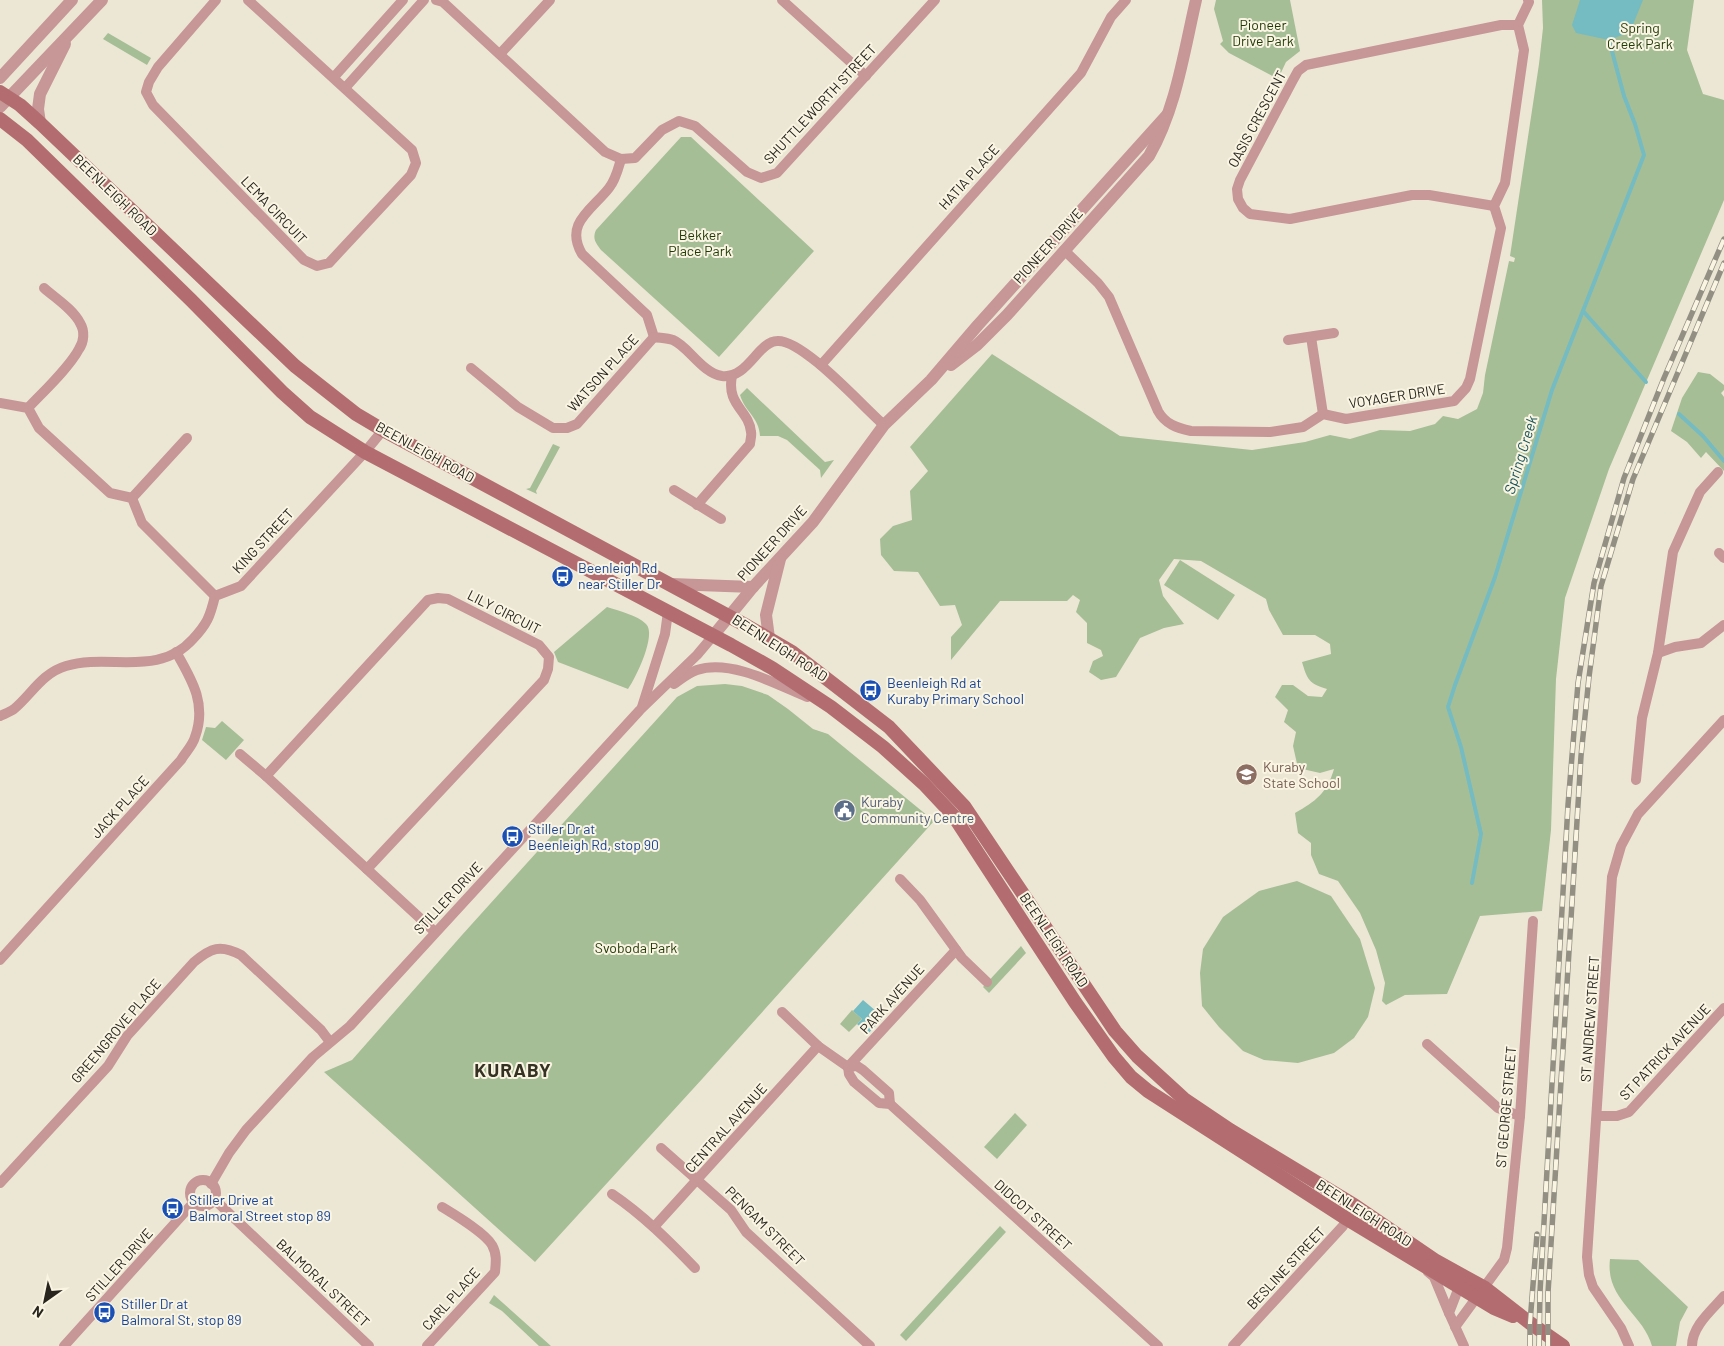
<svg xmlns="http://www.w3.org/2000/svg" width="1724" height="1346" font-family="Barlow,sans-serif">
  <rect width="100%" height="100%" fill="#ece7d5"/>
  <g fill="#a6be96">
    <path d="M1216 0H1290L1300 51 1286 62 1278 79 1229 53 1220 44 1223 41 1214 9Z"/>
    <path d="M1542 0H1694L1687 50 1703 94 1724 100V200L1609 469 1565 598 1556 679 1551 830 1542 911 1480 916 1447 994 1405 995 1386 1005 1382 1001 1385 983 1376 950 1360 913 1338 881 1319 874 1311 855V843L1298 833 1295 813C1316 801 1327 793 1334 769L1320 773 1298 768 1293 746 1296 732 1284 722 1288 710 1275 697 1282 685H1293L1308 696 1322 697 1327 689C1309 684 1307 679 1302 662L1331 654 1330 644 1315 635H1283L1269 610 1266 599 1201 561 1174 559 1159 580 1163 596 1184 624 1164 628 1140 638 1116 677 1101 680 1089 672 1093 661 1103 656 1101 650 1087 643V623L1076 612 1080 600 1073 595 1067 601H1000L951 660V637L962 625 955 605 940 606 918 572 894 571 881 555 880 539 893 526 912 520 910 491 928 471 910 447 992 354 1120 436 1252 450 1305 442 1330 435 1350 439 1380 430 1410 431 1435 424 1443 416 1458 419 1477 409 1483 393 1485 375 1509 261 1514 262 1515 258 1510 256 1539 64 1543 28Z"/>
    <path d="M108 33 151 58 147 65 103 39Z"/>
    <path d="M681 137H691L814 251 719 357 601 250C596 243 592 239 596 230Z"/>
    <path d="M1698 372 1710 374 1724 385V390L1721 393 1724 397V471L1706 452 1701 458 1687 442 1671 431 1682 398Z"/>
    <path d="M747 388 825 462 834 460 821 478 820 470 787 440 778 436H760C759 417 745 412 740 395Z"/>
    <path d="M553 444 560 447 536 491 537 494 526 489 530 488Z"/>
    <path d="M1180 560 1235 595 1218 620 1164 585Z"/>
    <path d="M607 607C619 611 637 615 646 624 657 634 636 678 628 689L558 662 554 652Z"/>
    <path d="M725 684 742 686 768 695 788 709 813 729 828 734 934 821 703 1078 535 1262 324 1072 352 1060 462 935 677 697 697 686Z"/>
    <path d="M222 721 244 740 226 760 202 740 206 727 215 728Z"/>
    <path d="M1297 881 1331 896 1360 939 1375 988 1368 1017 1354 1038 1334 1053 1298 1063 1264 1060 1243 1051 1219 1027 1202 1006 1200 973 1203 949 1223 917 1259 891Z"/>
    <path d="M1021 946 1026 953 989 993 983 987Z"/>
    <path d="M852 1010 862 1019 849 1032 840 1024Z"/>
    <path d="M1015 1113 1027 1125 997 1159 984 1147Z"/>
    <path d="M1000 1226 1006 1232 906 1341 900 1335Z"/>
    <path d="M1610 1259 1638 1260 1688 1307 1680 1322 1676 1346H1652C1643 1313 1605 1300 1610 1259Z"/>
    <path d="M494 1295 551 1346H539L502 1311 489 1303Z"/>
  </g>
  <g fill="#75bbc2">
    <path d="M1580 0H1643L1630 32 1609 40 1576 33 1572 25Z"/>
    <path d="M863 1000 883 1017 868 1034 857 1024 862 1019 853 1011Z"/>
  </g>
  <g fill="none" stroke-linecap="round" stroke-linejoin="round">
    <g stroke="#75bbc2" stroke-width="4">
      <path d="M1583 311 1646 382"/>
      <path d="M1679 414 1703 436 1724 461"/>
      <path d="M1472 883 1481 834 1461 747 1448 707 1455 685 1495 577 1552 390 1644 155 1635 124 1624 96 1609 40"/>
    </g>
    <g stroke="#c79697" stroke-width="10">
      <path d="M216 0 158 67 149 82 146 92 153 105 304 260 317 266 329 263 411 175 416 163 412 150 248 0"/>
      <path d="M436 0 443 2 605 152 621 159 635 158 662 130 679 121 695 126 747 172 761 178 777 173 935 0"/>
      <path d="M782 0 866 76"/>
      <path d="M500 54 550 0"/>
      <path d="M334 77 403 0"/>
      <path d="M345 88 424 0"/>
      <path d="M621 159C618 169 616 179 609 188 592 210 564 223 582 254L647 315 654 337C660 338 667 338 673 340 688 346 702 373 722 376 740 378 750 361 761 350 765 346 771 341 777 341 803 339 863 407 884 425"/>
      <path d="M1494 206 1429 195H1412L1290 219 1250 214 1243 208 1238 199 1237 189 1240 180 1293 80 1298 71 1306 65 1501 25H1518"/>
      <path d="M1064 250 1098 283 1109 297 1158 411C1165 424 1177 428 1191 431L1270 432 1303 427 1323 414 1346 419 1454 401 1466 388 1470 379 1501 228 1494 206 1505 183 1524 50 1518 25 1529 2 1528 0"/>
      <path d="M1311 337 1323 414"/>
      <path d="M1288 340 1334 333"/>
      <path d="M821 365 1081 73 1111 17 1126 0"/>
      <path d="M471 368 518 407 553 428H567L577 424 654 337"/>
      <path d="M0 403 28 408 39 428 110 493 132 498 142 523 215 596"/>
      <path d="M28 408C43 392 69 368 79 349 84 342 85 331 80 323 73 309 55 298 44 288"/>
      <path d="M674 490 721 519"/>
      <path d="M132 498 187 438"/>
      <path d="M697 505 750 444C750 441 752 436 751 432 749 410 726 405 732 376"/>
      <path d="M1719 553 1724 558"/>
      <path d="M1658 653 1675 647 1701 643 1724 625"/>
      <path d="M674 684C681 679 688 673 697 670 731 659 776 684 807 697"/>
      <path d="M642 707 665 634 668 612"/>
      <path d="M0 716C4 714 10 712 14 709 31 695 42 673 66 666 109 653 158 678 193 639 207 624 210 617 215 596L241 586 365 452 383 430"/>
      <path d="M240 754 266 776 435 932"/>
      <path d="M266 776 428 600 438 598 448 599 539 645 549 657 548 669 544 680 367 869"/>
      <path d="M1636 780 1642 718 1658 653 1673 552 1700 492 1718 472"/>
      <path d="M900 879 920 900 962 958 987 982"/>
      <path d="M0 960 181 760C185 753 193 745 195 737 207 704 192 680 176 652"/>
      <path d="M782 1012 818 1046 848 1067 857 1066 863 1070 889 1093 890 1104"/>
      <path d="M1427 1044 1498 1108 1520 1116"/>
      <path d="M848 1067 849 1074 854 1082 879 1103 890 1104 1158 1346"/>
      <path d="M848 1067 956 950"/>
      <path d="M1597 1116H1617L1629 1112 1724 1008"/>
      <path d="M661 1148 731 1210 746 1232 870 1346"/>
      <circle cx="203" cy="1193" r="13"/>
      <path d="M0 1183 108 1066 127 1036 194 962C211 948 220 944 241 955L321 1030 330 1042"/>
      <path d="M211 1184 229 1153 246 1130 313 1057 350 1026 640 710 697 655 713 636"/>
      <path d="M612 1194C643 1215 669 1241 695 1268"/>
      <path d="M214 1199 369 1346"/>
      <path d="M654 1227 818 1046"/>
      <path d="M1428 1272 1434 1277 1449 1313"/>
      <path d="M1459 1287 1449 1313 1464 1346"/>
      <path d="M1455 1327 1504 1260 1507 1248 1520 1116 1533 921"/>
      <path d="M64 1346 194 1202"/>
      <path d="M427 1346 495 1272C496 1262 497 1254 492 1245 484 1232 455 1215 442 1207"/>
      <path d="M1233 1346 1343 1226 1349 1214"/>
      <path d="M1629 1346 1621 1328 1593 1287 1589 1275 1587 1257 1612 877 1621 846 1638 814 1724 720"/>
      <path d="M1692 1346C1692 1326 1712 1310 1724 1296"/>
    </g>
    <g stroke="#c79697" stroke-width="12">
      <path d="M0 78 72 0"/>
      <path d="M0 107 102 0"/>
      <path d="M40 123 38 109 40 94 65 44"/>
      <path d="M951 365 977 345 1007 315 1149 156C1176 109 1184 52 1196 0"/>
      <path d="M671 584 753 587"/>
      <path d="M713 636 753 587 813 522 884 425 931 380 978 325 1167 115"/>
      <path d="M769 638 766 615 780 559"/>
    </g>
    <g stroke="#b36d70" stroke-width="14">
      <path d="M0 92 20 105 40 123 295 366 356 414 383 430 747 626 792 652 889 727 964 806 1115 1031 1137 1056 1184 1099 1230 1130 1354 1205 1436 1261 1485 1288 1530 1323 1563 1346"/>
      <path d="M0 119 27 140 191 300 282 392 310 417 365 452 731 645 772 668 831 707 883 747 924 784 953 815 1075 1002 1114 1057 1131 1077 1148 1091 1347 1219 1494 1308 1513 1316"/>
    </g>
    <defs>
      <g id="rail">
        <path d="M1530 1346V1323L1537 1234"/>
        <path d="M1539 1346 1540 1292 1568 805 1578 683 1594 583 1624 478 1664 378 1724 239"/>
        <path d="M1548 1346V1293L1581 756 1589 677 1601 586 1633 479 1724 263"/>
      </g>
    </defs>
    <use href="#rail" stroke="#939083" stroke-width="5.5"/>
    <use href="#rail" stroke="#faf4e3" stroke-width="4" stroke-dasharray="11" stroke-linecap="butt"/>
  </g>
  <defs>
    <symbol id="bus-disc" viewBox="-11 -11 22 22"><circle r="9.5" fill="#1a4fb4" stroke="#faf4e3"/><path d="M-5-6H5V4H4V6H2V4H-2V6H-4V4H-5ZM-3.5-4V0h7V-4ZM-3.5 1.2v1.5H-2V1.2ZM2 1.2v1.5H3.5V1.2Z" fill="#fff"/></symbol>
    <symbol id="school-disc" viewBox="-11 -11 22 22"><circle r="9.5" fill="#8d6e63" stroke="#faf4e3"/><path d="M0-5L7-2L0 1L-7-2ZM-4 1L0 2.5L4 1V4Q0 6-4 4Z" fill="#fff"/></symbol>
    <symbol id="civic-disc" viewBox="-11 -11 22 22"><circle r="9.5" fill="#5c6f8a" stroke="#faf4e3"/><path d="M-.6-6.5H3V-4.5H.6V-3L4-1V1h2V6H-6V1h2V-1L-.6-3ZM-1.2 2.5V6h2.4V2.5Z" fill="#fff"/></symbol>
  </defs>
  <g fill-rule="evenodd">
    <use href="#bus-disc" x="550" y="564" width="25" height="25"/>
    <use href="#bus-disc" x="858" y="678" width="25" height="25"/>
    <use href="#school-disc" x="1234" y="762" width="25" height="25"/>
    <use href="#civic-disc" x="832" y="798" width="25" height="25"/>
    <use href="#bus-disc" x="500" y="824" width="25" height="25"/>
    <use href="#bus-disc" x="160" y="1196" width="25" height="25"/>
    <use href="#bus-disc" x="92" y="1300" width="25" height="25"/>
  </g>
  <g text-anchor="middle" stroke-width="4" stroke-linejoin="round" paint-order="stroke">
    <g font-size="14" fill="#1f3905" stroke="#faf4e3">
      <text x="1263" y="30">Pioneer<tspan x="1263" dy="16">Drive Park</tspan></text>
      <text x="1640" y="33">Spring<tspan x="1640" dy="16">Creek Park</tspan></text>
      <text x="700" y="240">Bekker<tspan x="700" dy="16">Place Park</tspan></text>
      <text x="636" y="953">Svoboda Park</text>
    </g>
    <g font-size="14" fill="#27251e" stroke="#faf4e3">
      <text transform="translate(820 104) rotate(-47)" y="5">SHUTTLEWORTH STREET</text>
      <text transform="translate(1257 119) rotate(-62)" y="5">OASIS CRESCENT</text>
      <text transform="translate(969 177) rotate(-48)" y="5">HATIA PLACE</text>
      <text transform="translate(115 195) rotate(44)" y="5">BEENLEIGH ROAD</text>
      <text transform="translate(274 210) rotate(46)" y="5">LEMA CIRCUIT</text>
      <text transform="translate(1048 246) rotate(-48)" y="5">PIONEER DRIVE</text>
      <text transform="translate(603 373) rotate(-48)" y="5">WATSON PLACE</text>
      <text transform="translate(1397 396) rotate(-9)" y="5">VOYAGER DRIVE</text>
      <text transform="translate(425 452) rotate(29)" y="5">BEENLEIGH ROAD</text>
      <text transform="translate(263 541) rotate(-47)" y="5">KING STREET</text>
      <text transform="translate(772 543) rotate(-48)" y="5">PIONEER DRIVE</text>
      <text transform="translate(504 612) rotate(27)" y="5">LILY CIRCUIT</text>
      <text transform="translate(780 648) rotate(33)" y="5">BEENLEIGH ROAD</text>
      <text transform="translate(120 807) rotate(-48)" y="5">JACK PLACE</text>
      <text transform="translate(448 898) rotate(-47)" y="5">STILLER DRIVE</text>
      <text transform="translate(1054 940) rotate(56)" y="5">BEENLEIGH ROAD</text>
      <text transform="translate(892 999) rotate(-48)" y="5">PARK AVENUE</text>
      <text transform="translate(1590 1019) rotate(-86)" y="5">ST ANDREW STREET</text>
      <text transform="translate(116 1031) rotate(-50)" y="5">GREENGROVE PLACE</text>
      <text transform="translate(1665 1052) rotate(-47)" y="5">ST PATRICK AVENUE</text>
      <text transform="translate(1506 1107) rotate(-85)" y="5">ST GEORGE STREET</text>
      <text transform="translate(726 1128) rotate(-48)" y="5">CENTRAL AVENUE</text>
      <text transform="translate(1364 1213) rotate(33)" y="5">BEENLEIGH ROAD</text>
      <text transform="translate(1033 1215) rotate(42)" y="5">DIDCOT STREET</text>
      <text transform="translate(765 1226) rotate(45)" y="5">PENGAM STREET</text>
      <text transform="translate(119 1265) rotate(-48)" y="5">STILLER DRIVE</text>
      <text transform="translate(1286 1268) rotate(-47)" y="5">BESLINE STREET</text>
      <text transform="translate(323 1283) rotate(43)" y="5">BALMORAL STREET</text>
      <text transform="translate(451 1299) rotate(-48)" y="5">CARL PLACE</text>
    </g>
    <g font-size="14" fill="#164399" stroke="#faf4e3" text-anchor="start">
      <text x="578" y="573">Beenleigh Rd<tspan x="578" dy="16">near Stiller Dr</tspan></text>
      <text x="887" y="688">Beenleigh Rd at<tspan x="887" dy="16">Kuraby Primary School</tspan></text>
      <text x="528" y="834">Stiller Dr at<tspan x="528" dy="16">Beenleigh Rd, stop 90</tspan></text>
      <text x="189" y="1205">Stiller Drive at<tspan x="189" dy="16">Balmoral Street stop 89</tspan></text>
      <text x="121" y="1309">Stiller Dr at<tspan x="121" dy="16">Balmoral St, stop 89</tspan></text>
    </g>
    <g font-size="14" fill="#785e54" stroke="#faf4e3" text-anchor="start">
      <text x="1263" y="772">Kuraby<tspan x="1263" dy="16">State School</tspan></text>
    </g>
    <g font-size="14" fill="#4e5e75" stroke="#faf4e3" text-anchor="start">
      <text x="861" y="807">Kuraby<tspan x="861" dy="16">Community Centre</tspan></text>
    </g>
    <g font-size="15" font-style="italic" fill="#19565b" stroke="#faf4e3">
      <text transform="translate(1521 455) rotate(-73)" y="5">Spring Creek</text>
    </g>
    <g font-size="19" font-weight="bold" letter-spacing="1" fill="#353123" stroke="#faf4e3">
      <text x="513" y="1077">KURABY</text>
    </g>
  </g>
  <g transform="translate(45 1301) rotate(213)" stroke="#faf4e3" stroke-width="4" paint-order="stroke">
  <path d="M0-4L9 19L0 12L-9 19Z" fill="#27251e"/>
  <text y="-8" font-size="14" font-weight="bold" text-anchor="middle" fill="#27251e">N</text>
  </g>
</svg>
